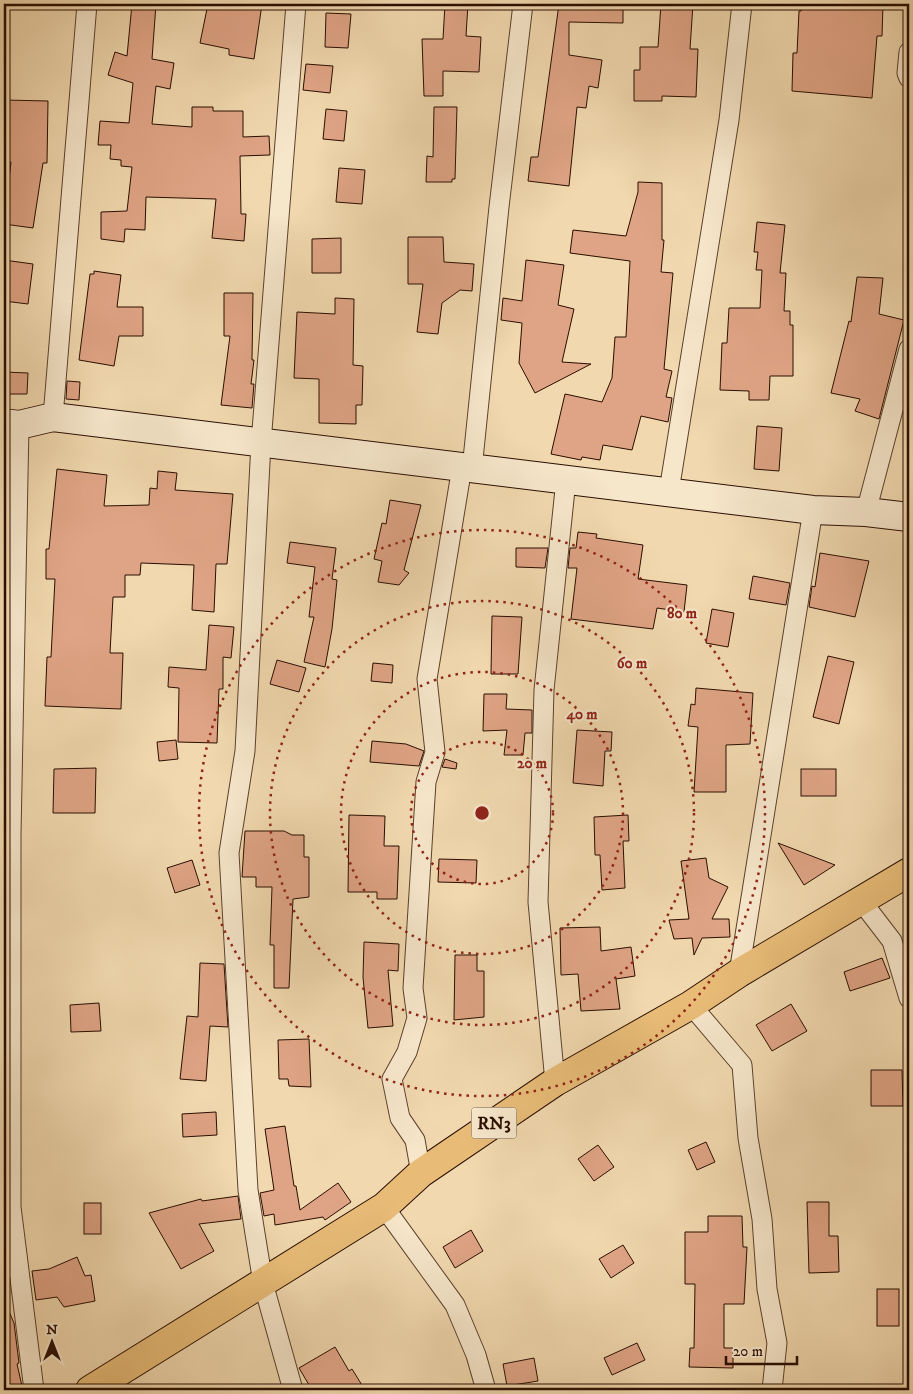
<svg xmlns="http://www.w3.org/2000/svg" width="913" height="1394" font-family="'IM FELL DW Pica',serif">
  <rect width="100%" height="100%" fill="#f1d8ae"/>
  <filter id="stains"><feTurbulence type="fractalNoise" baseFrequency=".004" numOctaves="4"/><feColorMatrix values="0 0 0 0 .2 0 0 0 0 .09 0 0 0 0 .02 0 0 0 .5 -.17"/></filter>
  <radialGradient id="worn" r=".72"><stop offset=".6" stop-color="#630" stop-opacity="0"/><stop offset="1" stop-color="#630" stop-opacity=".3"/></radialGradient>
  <g fill="#dfa485" stroke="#290d00">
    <path d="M132 4H156L152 59 174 63 170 89 156 86 152 124 192 127V107H213V111H243V137L269 136 270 155 240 156 241 214H246L244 241 212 238 216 199 146 197 145 230 125 229 124 242 101 239V212L127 211 132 167 121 166V160L110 159 111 145H98L100 121 129 123 133 83 108 75 115 52 127 56Z"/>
    <path d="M208 4H262L254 59 229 55V49L200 43Z"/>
    <path d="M445 4H468L466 36 481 37 479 72 443 71V96H424L422 39H443Z"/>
    <path d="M559 4 623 5V23L569 22V55L602 60 598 88 589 86 586 108 577 107 569 186 528 181 531 157H538Z"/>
    <path d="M661 4H693L690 49H698L696 97 662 96V101H634V70H640V47H658Z"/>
    <path d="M802 4H883L882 36H877L872 98 792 91 793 53H797L799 11H801Z"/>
    <path d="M326 13 351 14 348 48 325 47Z"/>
    <path d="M306 64 333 66 330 93 303 90Z"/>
    <path d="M4 100 48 101 47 163H43L33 228 4 224 11 162H4Z"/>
    <path d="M434 107H457L455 179H452V182H426L427 156 433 157Z"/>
    <path d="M326 109 347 111 344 141 323 139Z"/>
    <path d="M339 168 365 170 362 204 336 202Z"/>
    <path d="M638 182 662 183V240H664L661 272 673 273 664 369 672 371 666 397 672 398 668 422 641 416 632 450 603 445 600 460 582 457 581 460 551 454 565 394 602 402 612 378 615 337H626L630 261 570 253 573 230 626 236 638 192Z"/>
    <path d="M757 222 785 225 780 273H786L784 311H790V325H793V376H770L769 400H749V391L720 390 722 343H727L729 308H760L762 270H756L758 252H754Z"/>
    <path d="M408 237H443L444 262 474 264 472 291 460 290 442 303 438 334 417 332 423 284H408Z"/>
    <path d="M341 238V273H312V239Z"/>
    <path d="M4 260 33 264 28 304 4 301Z"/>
    <path d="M526 260 564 265 558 305 574 309 562 362 591 364 535 393 519 363 522 323 501 320 503 298 522 301Z"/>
    <path d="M94 271 121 275 117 307H143V336H119L114 366 79 360 90 274H94Z"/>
    <path d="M857 277 883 278 879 314 904 320 879 419 855 411 860 399 831 393 849 321 851 322Z"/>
    <path d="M224 293H253L252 360H254L251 384H254L252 408 221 405 230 336H224Z"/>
    <path d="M335 298 354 299 353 365 363 366 362 405H356V424L319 423V379L294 378 297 312 335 314Z"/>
    <path d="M4 372 28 373 27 394H4Z"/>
    <path d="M67 381 80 382 79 400 66 399Z"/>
    <path d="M757 426 782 428 779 471 754 469Z"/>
    <path d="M57 469 107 475 104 506 149 505 150 488 157 489 158 471 177 473 175 490 233 494 227 564H216L214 612 192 610 194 565 141 563 140 575H125V597H113L110 653H123L121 709 45 706 47 657H51L55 579H46V549H49Z"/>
    <path d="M390 500 421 505 404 570 409 573 399 585 378 582 382 561 374 559 382 523 386 524Z"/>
    <path d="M578 532 597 534 596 538 643 545 638 579 687 585 684 612 657 608 653 629 571 619 577 568H568L570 548H576Z"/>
    <path d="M290 542 336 548 332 579 337 580 332 629 325 667 304 662 314 617H309L315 567 287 563Z"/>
    <path d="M516 548H548L545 568 516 567Z"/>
    <path d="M820 553 869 561 855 617 809 607 812 586 815 587Z"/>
    <path d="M753 576 790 583 786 605 749 599Z"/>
    <path d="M712 609 734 613 728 647 706 643Z"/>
    <path d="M492 616 522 617 518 674H491Z"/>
    <path d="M209 625 234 627 231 658 223 657V689H219L217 743 178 742 179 688 168 687 169 667 206 670Z"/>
    <path d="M828 656 854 662 839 724 813 717Z"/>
    <path d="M277 660 306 668 299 692 270 684Z"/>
    <path d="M373 663 393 665 392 683 371 681Z"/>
    <path d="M696 688 753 693 750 744 726 745V792H694L698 727 688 726 691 704 695 705Z"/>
    <path d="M484 694H507L506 709 532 710V733H525L523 755H504L507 730 483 731Z"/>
    <path d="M577 730 612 732 611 751H605L603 786 573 783Z"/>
    <path d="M176 740 178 759 159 761 157 742Z"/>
    <path d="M372 741 406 744 424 751 419 766 370 762Z"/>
    <path d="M445 759 457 763 456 769 442 767Z"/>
    <path d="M96 768 95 813H53L54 769Z"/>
    <rect x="801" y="769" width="35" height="27"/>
    <path d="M349 815 385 816 384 846H399L397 899H377V892H348Z"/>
    <path d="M628 815 629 841H623L625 888 602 890 600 855H595L594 817Z"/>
    <path d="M245 831H284L292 835H304V857H309V897L293 899 289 988H274V945H270L272 887H256V877H242Z"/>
    <path d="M778 843 835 865 804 885Z"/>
    <path d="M706 858 709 878 728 887 712 919H729L730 937 702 938 694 955 692 938 674 939 669 920 689 919 681 861Z"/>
    <path d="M439 859 477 860 476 883 438 882Z"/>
    <path d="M192 860 200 885 175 893 167 868Z"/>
    <path d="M600 927 601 951 631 947 635 976 616 979 620 1009 581 1011 578 974 561 975 560 928Z"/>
    <path d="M364 942 399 944 398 971 388 970 393 1026 368 1028 363 977Z"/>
    <path d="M455 955H477V971H484V1017L454 1020Z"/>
    <path d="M882 958 890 978 850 991 844 972Z"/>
    <path d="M200 963 224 964 228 1027 210 1026 206 1081 180 1079 187 1016 198 1017Z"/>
    <path d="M99 1003 101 1031 71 1032 70 1005Z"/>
    <path d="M791 1004 807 1031 772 1051 756 1025Z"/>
    <path d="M309 1039 311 1087 289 1086 288 1079H279L278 1040Z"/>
    <path d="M871 1070H902L903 1106H871Z"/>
    <path d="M216 1112 217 1135 183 1137 182 1114Z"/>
    <path d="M285 1126 294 1186H296L300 1210 338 1183 351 1202 325 1220 323 1217 275 1225 274 1214 264 1216 260 1193 274 1190 265 1129Z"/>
    <path d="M706 1142 715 1162 697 1170 688 1150Z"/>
    <path d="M598 1145 614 1167 594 1181 578 1159Z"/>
    <path d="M238 1196 241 1219 199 1224 214 1251 181 1269 149 1213 201 1199 202 1201Z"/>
    <path d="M807 1202H829V1236H838L839 1272 809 1273Z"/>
    <rect x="84" y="1203" width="17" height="31"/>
    <path d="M708 1216H742L743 1247H747L744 1304H724V1348H733V1368L689 1367 690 1348H694L695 1284H685V1232H708Z"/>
    <path d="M471 1230 483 1251 455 1268 443 1247Z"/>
    <path d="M623 1245 634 1263 611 1278 599 1259Z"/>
    <path d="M77 1257 85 1276 91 1275 95 1301 64 1307 57 1297 36 1300 32 1271 49 1269Z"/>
    <rect x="877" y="1289" width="22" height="37"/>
    <path d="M4 1300 14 1323 19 1363 17 1364 22 1386 13 1390H4Z"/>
    <path d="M637 1343 645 1360 612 1375 604 1358Z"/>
    <path d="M335 1347 349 1371 352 1369 365 1390H312L299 1368Z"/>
    <path d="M534 1358 538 1381 507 1386 503 1364Z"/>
  </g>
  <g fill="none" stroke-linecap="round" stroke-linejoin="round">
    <defs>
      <g id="street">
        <path d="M909 52 907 73 909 78"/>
        <path d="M53 417 87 4"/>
        <path d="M19 425 11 835V1207L34 1390"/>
        <path d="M472 469 499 207 523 4"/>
        <path d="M669 491 729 120 742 4"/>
        <path d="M866 512 909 349"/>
        <path d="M862 902 892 941 909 998"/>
        <path d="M739 973 813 510"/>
        <path d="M691 1005 742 1065 748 1138 762 1219 767 1289 777 1343 772 1390"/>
        <path d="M555 1082 538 902 544 690 566 480"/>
        <path d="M421 1173 415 1140 400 1118 392 1079 407 1052 417 1018 413 988 426 782 435 752 427 679 462 467"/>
        <path d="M384 1207 455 1305 476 1355 486 1390"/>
        <path d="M293 1390 263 1283 248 1190 229 853 245 751 261 443 296 4"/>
      </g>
      <path id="secondary" d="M4 423 19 425 53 417 813 510 866 512 909 517"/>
      <path id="highway" d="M90 1390 384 1207 421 1173 555 1082 691 1005 739 973 909 872"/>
    </defs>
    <use href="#street" stroke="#5b402c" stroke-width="21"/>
    <use href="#secondary" stroke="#290d00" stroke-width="30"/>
    <use href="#highway" stroke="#290d00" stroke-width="30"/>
    <use href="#street" stroke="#f6e6ca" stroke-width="19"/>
    <use href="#secondary" stroke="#f6e6ca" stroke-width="28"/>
    <use href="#highway" stroke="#e8bc77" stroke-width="28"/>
  </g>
  <g fill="none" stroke="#8f2418" stroke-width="2.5" stroke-dasharray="2.5 5">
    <circle cx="482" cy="813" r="71"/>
    <circle cx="482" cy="813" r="141"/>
    <circle cx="482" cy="813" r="212"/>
    <circle cx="482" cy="813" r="283"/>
  </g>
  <g text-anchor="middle" stroke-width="4" stroke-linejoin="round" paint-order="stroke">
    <rect fill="#f6e6ca" stroke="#664e3d" stroke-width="1" x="471.5" y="1107.5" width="45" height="31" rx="4"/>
    <g font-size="18" font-weight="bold" fill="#290d00">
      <text x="494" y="1129">RN3</text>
    </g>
  </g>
  <circle cx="482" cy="813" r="8" fill="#8f2418" stroke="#f6e6ca" stroke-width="2.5"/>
  <g font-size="15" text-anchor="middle" font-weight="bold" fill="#8f2418" stroke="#f6e6ca" stroke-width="4" stroke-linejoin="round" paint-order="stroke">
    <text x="682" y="618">80 m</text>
    <text x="632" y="668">60 m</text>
    <text x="582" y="719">40 m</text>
    <text x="532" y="768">20 m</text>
  </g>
  <rect width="913" height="1394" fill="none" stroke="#f1d8ae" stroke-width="20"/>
  <rect x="5" y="5" width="903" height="1384" fill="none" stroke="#290d00" stroke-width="2.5"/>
  <rect x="10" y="10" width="893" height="1374" fill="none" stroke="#290d00"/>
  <g transform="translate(52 1342)" stroke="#f6e6ca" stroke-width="4" paint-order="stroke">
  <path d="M0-4L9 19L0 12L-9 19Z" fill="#290d00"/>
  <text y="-8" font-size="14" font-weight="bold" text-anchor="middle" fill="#290d00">N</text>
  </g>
  <path d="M726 1356v8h71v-8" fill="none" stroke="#290d00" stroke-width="2.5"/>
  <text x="733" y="1356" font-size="15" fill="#290d00" stroke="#f6e6ca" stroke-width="4" paint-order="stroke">20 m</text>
  <rect width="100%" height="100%" filter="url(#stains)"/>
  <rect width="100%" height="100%" fill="url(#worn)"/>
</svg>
